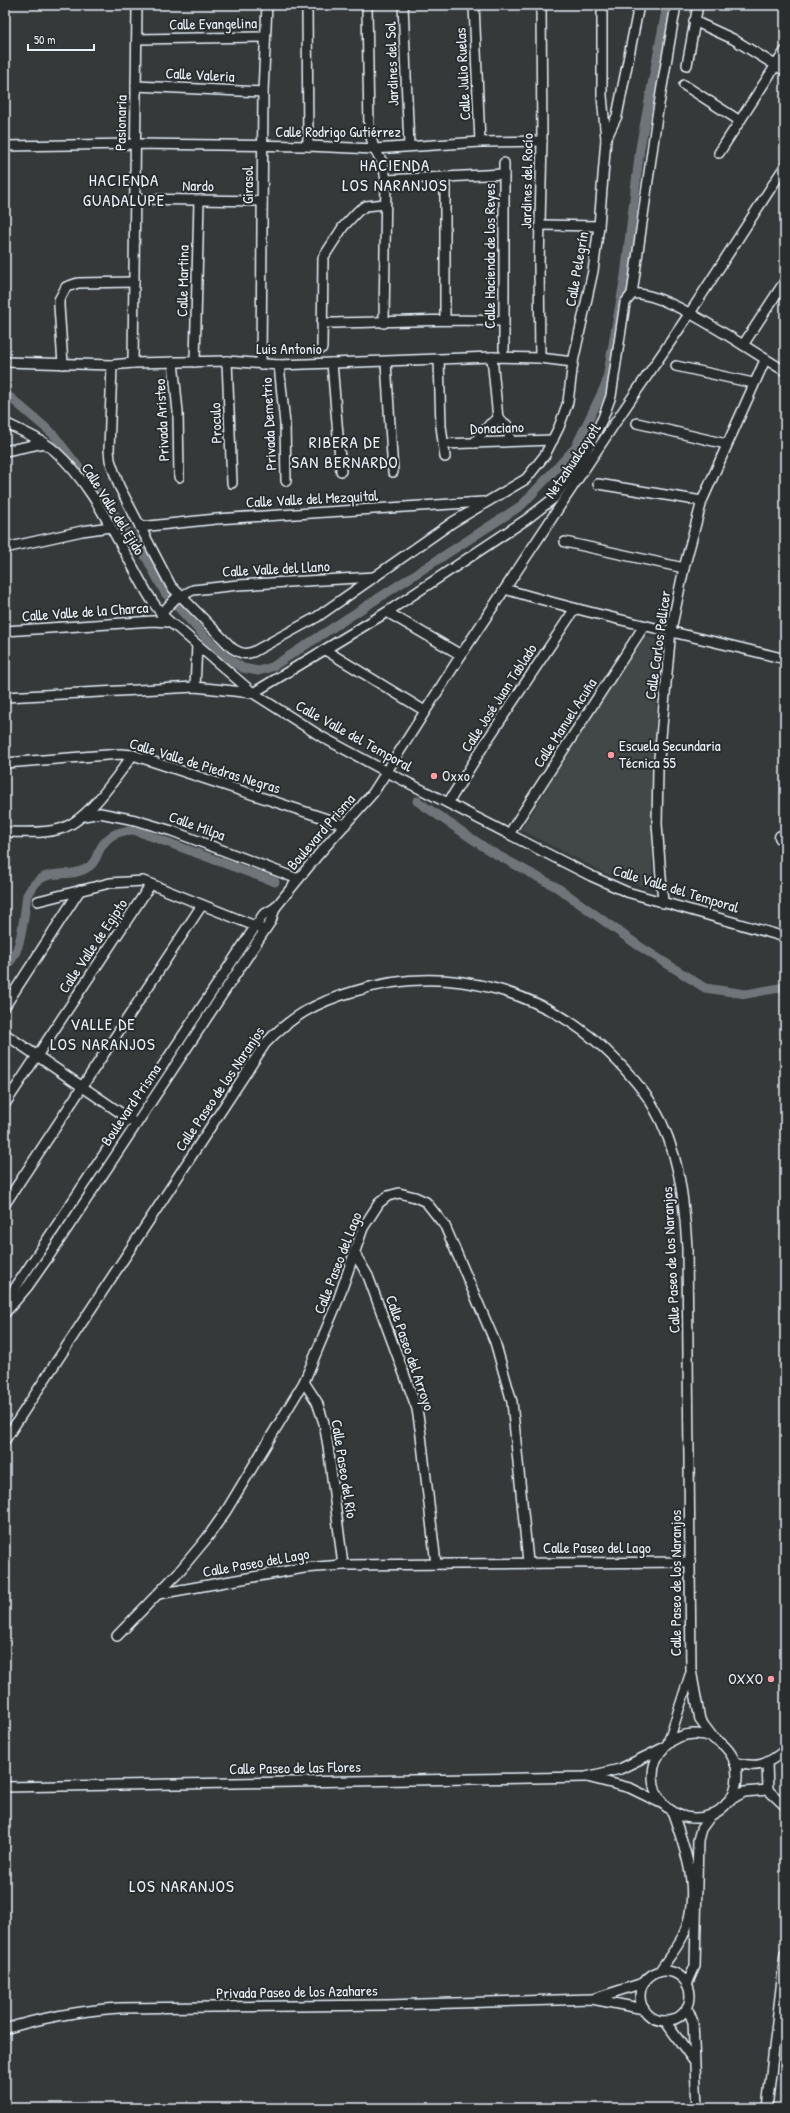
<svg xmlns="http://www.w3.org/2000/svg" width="790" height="2113" font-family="'Patrick Hand',sans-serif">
  <rect width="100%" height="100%" fill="#35393a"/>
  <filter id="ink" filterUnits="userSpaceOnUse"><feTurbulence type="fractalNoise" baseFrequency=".025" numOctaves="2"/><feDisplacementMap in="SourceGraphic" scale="8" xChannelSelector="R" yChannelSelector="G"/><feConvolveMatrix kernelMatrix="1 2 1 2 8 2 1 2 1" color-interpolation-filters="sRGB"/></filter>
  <g filter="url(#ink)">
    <path fill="#424647" d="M644 636 656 639V642L663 644 658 675 652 788V882L647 888 609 875 521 830 608 691 643 640Z"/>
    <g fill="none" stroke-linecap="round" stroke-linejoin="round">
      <g stroke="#707579" stroke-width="9">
        <path d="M5 393 53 434 142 550 165 593 206 638 226 657 243 668 258 671 272 667 522 505 575 448 606 384 625 276 640 148 667 5"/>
        <path d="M417 801 490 851 558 888 639 946 705 988 746 994 785 987"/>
        <path d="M5 966C22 956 24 914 27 895 45 861 67 883 90 866 95 862 96 858 98 853 106 836 116 831 134 830L275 882"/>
      </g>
      <defs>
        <g id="minor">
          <path d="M307 5 308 146"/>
          <path d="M367 5 369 129 374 149 383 163 386 180 384 323"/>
          <path d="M403 5 409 146"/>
          <path d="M474 5 480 142"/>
          <path d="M694 21 733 39 785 71"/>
          <path d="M137 39 265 37"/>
          <path d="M687 65 698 5"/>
          <path d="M684 85 740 121"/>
          <path d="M136 86 263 92"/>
          <path d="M606 139 617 116 639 5"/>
          <path d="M5 146 134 144 308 146 374 149 480 142 542 141"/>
          <path d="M719 153 785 51"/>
          <path d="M445 177V320"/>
          <path d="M386 180 504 174"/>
          <path d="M134 199 262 201"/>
          <path d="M541 225 599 226"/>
          <path d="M632 294 657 116 676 5"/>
          <path d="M322 323C382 323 443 318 503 321"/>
          <path d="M743 345 785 281"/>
          <path d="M322 348 323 258 343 227 358 211 366 206 385 204"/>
          <path d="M504 349V163"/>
          <path d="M492 357 498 419"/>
          <path d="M540 358 539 264 542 141 541 5"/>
          <path d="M439 360 441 426 445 457"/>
          <path d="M227 361 232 483"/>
          <path d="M5 362 112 365 133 363 227 361 279 365 492 357 540 358 573 362"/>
          <path d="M173 362 178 412 179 477"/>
          <path d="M195 362 199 200"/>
          <path d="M386 362 393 472"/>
          <path d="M133 363 137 5"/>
          <path d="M332 363 341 471"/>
          <path d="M63 364 59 306V300L66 287 78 283 134 282"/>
          <path d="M261 364 263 92 267 5"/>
          <path d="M112 365 109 450 110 460 119 486 171 586 232 648C240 653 244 655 253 652L317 617 453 522 526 479 545 455 559 427 568 402 573 362 593 271 599 226 606 139 602 96V5"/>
          <path d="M279 365 285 424 286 481"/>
          <path d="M676 366 753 383"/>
          <path d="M498 419 507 425 510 440"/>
          <path d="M5 423C22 431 41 439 55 451 90 482 112 530 134 569 146 591 158 616 179 629L253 693 322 737 387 772 591 876 627 892 785 937"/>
          <path d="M637 423 726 444"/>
          <path d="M474 443 490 424 498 419"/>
          <path d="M443 444 553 440"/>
          <path d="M5 451 44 443"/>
          <path d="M598 484 702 501"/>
          <path d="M140 527 216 519 483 502"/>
          <path d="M565 542 684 568"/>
          <path d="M5 548 82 531 110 527"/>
          <path d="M505 589C597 617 691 635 785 659"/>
          <path d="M387 612 461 655"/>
          <path d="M161 614 175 599 193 590 238 585 375 577"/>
          <path d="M5 631 153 621 168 622"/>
          <path d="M325 650 425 711"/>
          <path d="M195 687 197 645"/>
          <path d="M253 693 387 612 527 519 554 498 582 459 603 418 611 396 625 303 632 294C666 290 753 353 785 371"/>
          <path d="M5 697 195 687 253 693"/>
          <path d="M5 763 120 754 133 755 345 825"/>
          <path d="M448 803 486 742 574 610"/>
          <path d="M84 816 100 813 135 820 172 831 298 879"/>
          <path d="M5 832C23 832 43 834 60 829 88 821 115 778 133 755"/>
          <path d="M509 834 644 626"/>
          <path d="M38 901 110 883 143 881 260 928"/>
          <path d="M663 903 657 824 658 769 671 630 684 568 702 501 765 360"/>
          <path d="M5 1006 80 890"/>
          <path d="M5 1034 131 1120"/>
          <path d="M5 1104 151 884"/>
          <path d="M5 1204 202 905"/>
          <path d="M354 1252 368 1276 417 1409 421 1435 436 1564"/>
          <path d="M5 1303 263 915 275 908 318 855 373 793 461 655 623 411 690 313 785 166"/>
          <path d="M5 1313 28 1286 49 1256 271 921 275 908"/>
          <path d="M304 1382 317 1402 324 1423 328 1446 343 1565"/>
          <path d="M5 1440 265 1044C290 1017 317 1002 352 992 448 961 551 991 619 1063 631 1076 644 1090 653 1106 679 1150 684 1197 687 1248L691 1670 700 1720 715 1740"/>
          <path d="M158 1594 304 1568 343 1565 690 1562"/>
          <path d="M117 1636 177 1574 207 1538 226 1511 304 1382 337 1303 363 1228 379 1203 388 1196 399 1193 415 1197 426 1202 445 1226 495 1342 512 1402 528 1562"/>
          <circle cx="695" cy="1776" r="42"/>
          <path d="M668 1743 690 1675"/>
          <path d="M734 1762C757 1769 767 1765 785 1750"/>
          <path d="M767 1763 768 1790"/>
          <path d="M587 1777 630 1788 663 1804"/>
          <path d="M5 1787 586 1777 620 1769 663 1748"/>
          <path d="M728 1801 744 1792 768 1790 785 1806"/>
          <circle cx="665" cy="1996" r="25"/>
          <path d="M659 1972C667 1960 676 1949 683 1936 702 1894 686 1850 672 1811"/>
          <path d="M687 1984 695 1966 698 1840 701 1829 712 1814"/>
          <path d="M593 1999 643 1983"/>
          <path d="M687 2007 693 2022 697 2108"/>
          <path d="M665 2021 693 2060"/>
          <path d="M5 2029C43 2017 79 2011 119 2008L387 2005 592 1999 644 2009"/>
          <path d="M767 2108 785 1954"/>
        </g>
        <path id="major" d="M781 837 785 841"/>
      </defs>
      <use href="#minor" stroke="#e8f1f8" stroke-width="12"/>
      <use href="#major" stroke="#e8f1f8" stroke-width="15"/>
      <use href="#minor" stroke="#2a2d2e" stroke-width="9"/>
      <use href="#major" stroke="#2a2d2e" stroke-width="12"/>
    </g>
  </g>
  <g fill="#ff9aa2" stroke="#2a2d2e" stroke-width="1.5">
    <circle cx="611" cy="755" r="4"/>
    <circle cx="434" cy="776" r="4"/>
    <circle cx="771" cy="1679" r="4"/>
  </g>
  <g text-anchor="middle" stroke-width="4" stroke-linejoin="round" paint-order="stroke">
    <g font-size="15" fill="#e8f1f8" stroke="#2a2d2e">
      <text transform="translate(213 24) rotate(-1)" y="5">Calle Evangelina</text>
      <text transform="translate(392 64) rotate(-92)" y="5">Jardines del Sol</text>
      <text transform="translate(463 74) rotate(-93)" y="5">Calle Julio Ruelas</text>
      <text transform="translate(200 75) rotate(3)" y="5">Calle Valeria</text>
      <text transform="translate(121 123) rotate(-89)" y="5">Pasionaria</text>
      <text x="338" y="137">Calle Rodrigo Gutiérrez</text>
      <text transform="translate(527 181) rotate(-89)" y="5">Jardines del Rocío</text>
      <text transform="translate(248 185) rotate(-90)" y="5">Girasol</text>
      <text transform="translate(198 186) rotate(1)" y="5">Nardo</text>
      <text transform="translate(490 256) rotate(-90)" y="5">Calle Hacienda de los Reyes</text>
      <text transform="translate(577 269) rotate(-80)" y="5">Calle Pelegrín</text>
      <text transform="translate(183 281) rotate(-89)" y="5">Calle Martina</text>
      <text x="289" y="354">Luis Antonio</text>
      <text transform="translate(162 420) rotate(-93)" y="5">Privada Aristeo</text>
      <text transform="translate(216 423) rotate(-92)" y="5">Proculo</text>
      <text transform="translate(269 424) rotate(-93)" y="5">Privada Demetrio</text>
      <text transform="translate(497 428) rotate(-2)" y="5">Donaciano</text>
      <text transform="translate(573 461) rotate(-56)" y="5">Netzahualcoyotl</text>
      <text transform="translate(312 499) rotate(-3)" y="5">Calle Valle del Mezquital</text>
      <text transform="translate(113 509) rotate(58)" y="5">Calle Valle del Ejido</text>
      <text transform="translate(276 569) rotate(-3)" y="5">Calle Valle del Llano</text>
      <text transform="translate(85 612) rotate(-4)" y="5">Calle Valle de la Charca</text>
      <text transform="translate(658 645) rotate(-82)" y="5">Calle Carlos Pellicer</text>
      <text transform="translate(499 698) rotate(-57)" y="5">Calle José Juan Tablado</text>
      <text transform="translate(565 723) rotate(-57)" y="5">Calle Manuel Acuña</text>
      <text transform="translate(354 736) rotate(29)" y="5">Calle Valle del Temporal</text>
      <text transform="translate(205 766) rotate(17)" y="5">Calle Valle de Piedras Negras</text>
      <text transform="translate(197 826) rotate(20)" y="5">Calle Milpa</text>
      <text transform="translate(321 832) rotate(-49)" y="5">Boulevard Prisma</text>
      <text transform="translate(676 889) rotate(17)" y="5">Calle Valle del Temporal</text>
      <text transform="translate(93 946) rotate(-56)" y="5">Calle Valle de Egipto</text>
      <text transform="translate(220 1089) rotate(-56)" y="5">Calle Paseo de los Naranjos</text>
      <text transform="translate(131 1105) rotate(-56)" y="5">Boulevard Prisma</text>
      <text transform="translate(671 1260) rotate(-93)" y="5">Calle Paseo de los Naranjos</text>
      <text transform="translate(338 1263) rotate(-69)" y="5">Calle Paseo del Lago</text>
      <text transform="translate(410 1353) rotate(71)" y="5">Calle Paseo del Arroyo</text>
      <text transform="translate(344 1469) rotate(81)" y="5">Calle Paseo del Río</text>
      <text x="597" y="1553">Calle Paseo del Lago</text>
      <text transform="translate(256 1563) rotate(-10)" y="5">Calle Paseo del Lago</text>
      <text transform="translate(676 1583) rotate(-90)" y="5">Calle Paseo de los Naranjos</text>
      <text transform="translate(295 1768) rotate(-1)" y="5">Calle Paseo de las Flores</text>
      <text transform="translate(297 1992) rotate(-1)" y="5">Privada Paseo de los Azahares</text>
    </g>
    <g font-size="15" fill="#e8f1f8" stroke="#2a2d2e" text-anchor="start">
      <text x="619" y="751">Escuela Secundaria<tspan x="619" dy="17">Técnica 55</tspan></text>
      <text x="442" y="781">Oxxo</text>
      <text x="763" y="1684" text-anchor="end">OXXO</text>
    </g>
    <g font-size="17" letter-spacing="1" fill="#e8f1f8" stroke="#2a2d2e">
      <text x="395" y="171">HACIENDA<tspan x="395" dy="20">LOS NARANJOS</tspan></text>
      <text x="124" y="186">HACIENDA<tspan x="124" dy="20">GUADALUPE</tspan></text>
      <text x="345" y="448">RIBERA DE<tspan x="345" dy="20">SAN BERNARDO</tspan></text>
      <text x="103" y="1030">VALLE DE<tspan x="103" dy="20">LOS NARANJOS</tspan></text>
      <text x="182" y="1892">LOS NARANJOS</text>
    </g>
  </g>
  <rect width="790" height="2113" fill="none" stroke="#2a2d2e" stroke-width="20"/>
  <rect x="10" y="10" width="770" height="2093" fill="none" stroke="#e8f1f8" stroke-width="1.5" filter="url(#ink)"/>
  <path d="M28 44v6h66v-6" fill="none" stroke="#e8f1f8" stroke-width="2"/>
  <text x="34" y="44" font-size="12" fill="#e8f1f8" stroke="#2a2d2e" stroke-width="3" paint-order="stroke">50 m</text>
</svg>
